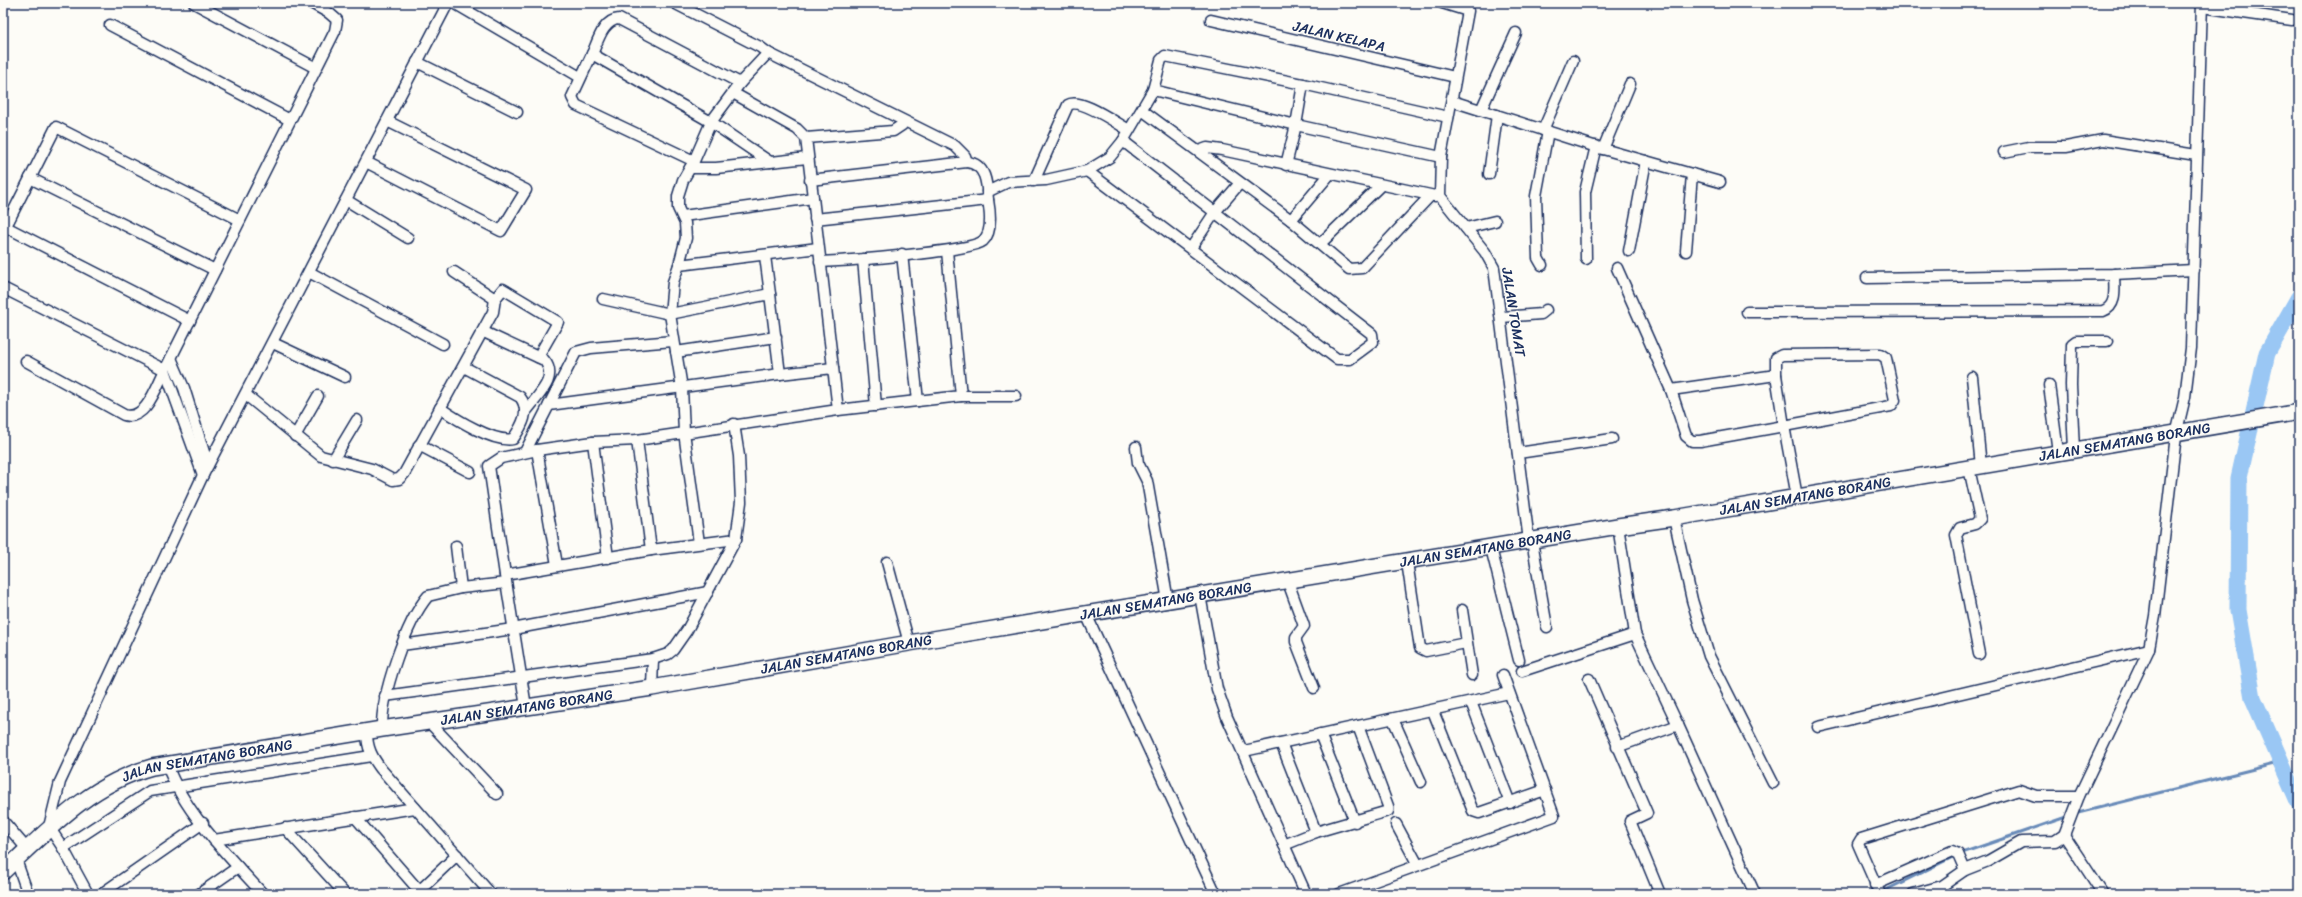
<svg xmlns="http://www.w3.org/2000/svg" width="2302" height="897" font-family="Sriracha,sans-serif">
  <rect width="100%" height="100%" fill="#fdfcf7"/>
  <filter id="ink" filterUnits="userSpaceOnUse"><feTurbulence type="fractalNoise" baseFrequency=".025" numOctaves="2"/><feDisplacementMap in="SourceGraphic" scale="8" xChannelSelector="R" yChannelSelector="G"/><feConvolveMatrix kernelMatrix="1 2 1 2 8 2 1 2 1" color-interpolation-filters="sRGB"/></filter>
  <g filter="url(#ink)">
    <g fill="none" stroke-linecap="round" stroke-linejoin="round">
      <g stroke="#678ab8" stroke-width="3">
        <path d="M2074 814 2282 762"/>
        <path d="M1882 892 1959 854 2069 816"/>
      </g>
      <path stroke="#9ac7f4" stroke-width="17" d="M2299 297 2267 353 2239 478 2238 610 2253 698 2299 803"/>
      <defs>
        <g id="street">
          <path d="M194 3 316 68"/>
          <path d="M454 3 580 77"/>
          <path d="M674 3 760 47 768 53 740 83 711 122 770 162"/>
          <path d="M1442 3 1468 11 1441 157 1440 196 1485 252 1494 268 1529 541"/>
          <path d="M2202 7 2292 20"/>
          <path d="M1211 20 1455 77"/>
          <path d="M110 25 290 120"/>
          <path d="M768 53 955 146 965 156 967 162 810 180"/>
          <path d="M592 54C598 41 603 20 619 19L740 83"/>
          <path d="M417 62 517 112"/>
          <path d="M1153 90 1296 125 1441 157"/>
          <path d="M1452 101 1603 149 1720 182"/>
          <path d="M1142 110 1291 220 1349 269 1362 268 1430 196"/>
          <path d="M1481 110 1516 33"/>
          <path d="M1543 130 1573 61"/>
          <path d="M806 138 893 131 902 125 903 121"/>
          <path d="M1603 149 1630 84"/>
          <path d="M1199 151 1207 148 1222 150 1435 196"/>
          <path d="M2004 152 2029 147H2066L2103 140 2196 155"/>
          <path d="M366 162 501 231 526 190 387 121"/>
          <path d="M1286 165 1296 125 1303 84"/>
          <path d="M690 168H716L807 158"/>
          <path d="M1087 171 1337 359H1350L1373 342 1372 334 1123 141"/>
          <path d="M1489 174 1497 115"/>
          <path d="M30 178 215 270"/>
          <path d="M1034 181 1068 105C1080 97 1116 123 1129 130"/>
          <path d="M987 192 1008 182 1046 180 1087 171 1110 157 1123 141 1153 90 1161 60 1165 56 1303 84 1448 117"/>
          <path d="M346 200 408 238"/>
          <path d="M683 216 813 198"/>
          <path d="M815 219 988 200C987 184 986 164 967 162"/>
          <path d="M1291 220 1330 174"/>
          <path d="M6 227 190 321"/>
          <path d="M1466 228 1495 221"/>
          <path d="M3 232 56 127 240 220"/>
          <path d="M1320 244 1381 185"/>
          <path d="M1191 248 1215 212 1240 183"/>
          <path d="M1629 251 1646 161"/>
          <path d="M1686 251 1692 174"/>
          <path d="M902 254 918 401"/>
          <path d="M765 256 770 294"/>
          <path d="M863 259 876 406"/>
          <path d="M1586 259 1585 192 1596 146"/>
          <path d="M820 262C844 261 970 252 983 241 993 232 990 211 988 200"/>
          <path d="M679 265 686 238 685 223 678 208V196L683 180 694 161 711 122 592 54 572 97 576 105 694 161"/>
          <path d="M1542 265 1538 258 1536 196 1548 131"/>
          <path d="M1617 268 1671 390 1686 436 1692 441H1700L1784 426 1797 497"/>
          <path d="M309 272 443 344"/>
          <path d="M1867 278 2114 274 2194 270"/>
          <path d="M3 288 165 370 203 475"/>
          <path d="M495 299 503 289 558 322 538 357"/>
          <path d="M1747 312 2103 311C2118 306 2114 287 2114 274"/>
          <path d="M1502 317 1541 314 1546 310"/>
          <path d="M484 332 544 360C559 378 538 395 527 410"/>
          <path d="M273 343 345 377"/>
          <path d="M676 352 776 337"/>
          <path d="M1880 354 1886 358 1895 400 1891 406 1784 426 1776 375V358L1782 355Z"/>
          <path d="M171 358 184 388 208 465"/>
          <path d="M26 361 124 415C146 422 157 385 165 370L335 31 337 20 329 13 311 3"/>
          <path d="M780 374 833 368"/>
          <path d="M1972 377 1981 466"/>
          <path d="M2049 385 2058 452"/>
          <path d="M1671 390 1776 375"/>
          <path d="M246 395 321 456 372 469 393 480 399 479 404 474 493 312 495 299 454 272"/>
          <path d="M961 396H1016"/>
          <path d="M549 405 780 374 770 294 670 314 603 299"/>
          <path d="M440 408C456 419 494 443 513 439 522 426 531 411 520 397L464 367"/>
          <path d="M838 410 961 396 947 251"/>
          <path d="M295 436 318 396"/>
          <path d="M637 440 651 550"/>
          <path d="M593 442 608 558"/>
          <path d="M419 445 470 472"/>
          <path d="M1136 447 1138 463 1147 481 1168 601"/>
          <path d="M537 450 557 565"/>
          <path d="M2074 450 2071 385 2072 344 2076 341H2107"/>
          <path d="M525 452 576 352 591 348 673 341"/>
          <path d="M1518 453 1612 439"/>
          <path d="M333 460 357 420"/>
          <path d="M1969 468 1980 519 1975 524 1960 528 1956 535 1979 654"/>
          <path d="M1674 518 1692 600 1709 656 1773 783"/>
          <path d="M1532 541 1547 627"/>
          <path d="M699 543 684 432 682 388 670 314 673 282 679 265 818 248"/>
          <path d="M456 546 461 588"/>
          <path d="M1491 548 1519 660"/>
          <path d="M887 562 909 643"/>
          <path d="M1407 562 1420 648 1426 651 1466 643"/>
          <path d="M505 575 489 466 501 458 537 450 593 442 637 440 838 410 806 138 797 129 733 93"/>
          <path d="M1288 582 1304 626 1296 637V642L1314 688"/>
          <path d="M1200 595 1217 689 1227 717 1306 894"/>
          <path d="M1462 610 1472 675"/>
          <path d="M1086 614 1216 894"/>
          <path d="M402 645 513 629 708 592"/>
          <path d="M1522 671 1635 634"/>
          <path d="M1589 679 1647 813 1630 821 1660 894"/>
          <path d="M652 688 653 659"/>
          <path d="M385 696 653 659 668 654 673 650 687 630 736 539 741 502 739 456 734 424"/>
          <path d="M1471 702 1510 803"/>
          <path d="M526 707 505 575 651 550 736 539"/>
          <path d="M1433 711 1473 811 1479 813 1545 790"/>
          <path d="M1393 719 1421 782"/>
          <path d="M429 722 497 794"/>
          <path d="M1678 725 1755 894"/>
          <path d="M1818 727 2149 649"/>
          <path d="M382 729C381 695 406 622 428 596L461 588 506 583"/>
          <path d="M367 733C367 748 372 757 381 769L491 894"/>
          <path d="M1320 734 1355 822"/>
          <path d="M1281 743 1316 832"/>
          <path d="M1617 747 1678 725 1635 634 1618 526"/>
          <path d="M1244 751 1509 693"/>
          <path d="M167 765C184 812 229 857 263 894"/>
          <path d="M355 817 422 894"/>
          <path d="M3 821 27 849"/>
          <path d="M1396 824 1418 865"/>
          <path d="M285 828 345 894"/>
          <path d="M2064 835 2079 796 2149 649 2155 616 2176 435 2185 397 2191 348 2202 3"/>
          <path d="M214 840 415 808"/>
          <path d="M1284 845 1316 832 1388 811V806L1358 726"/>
          <path d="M63 848 150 791 371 756"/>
          <path d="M16 860 28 894"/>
          <path d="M1875 885 1952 851 1958 854 1965 870"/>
          <path d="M88 894 63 848 49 827 60 782 203 475 448 3"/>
          <path d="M101 894 203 823"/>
          <path d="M199 894 238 867"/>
          <path d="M416 894 457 855"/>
          <path d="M1339 894 1554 816 1503 675"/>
          <path d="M1880 894 1858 844 1861 839 2019 790 2036 796H2079"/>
          <path d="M1913 894 1942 886 1965 870 1988 861 2021 842 2055 841 2064 835 2103 894"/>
        </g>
        <g id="secondary">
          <path id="s1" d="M3 872C48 830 89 784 152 767L382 729 652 688 909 643 1618 526 1674 518 2299 412"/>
        </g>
      </defs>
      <use href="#street" stroke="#1b2f5e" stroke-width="13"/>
      <use href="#secondary" stroke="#1b2f5e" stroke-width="18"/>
      <use href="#street" stroke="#fdfcf7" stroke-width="10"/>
      <use href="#secondary" stroke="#fdfcf7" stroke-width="15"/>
    </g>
  </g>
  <g text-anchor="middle" stroke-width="3" stroke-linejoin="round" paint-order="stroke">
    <g font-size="14" fill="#1b2f5e" stroke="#fdfcf7">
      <text transform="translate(1339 36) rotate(13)" y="5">JALAN KELAPA</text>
      <text transform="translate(1514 312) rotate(81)" y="5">JALAN TOMAT</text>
      <text dy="5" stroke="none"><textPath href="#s1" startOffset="2184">JALAN SEMATANG BORANG</textPath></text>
      <text dy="5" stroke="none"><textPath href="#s1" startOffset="1860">JALAN SEMATANG BORANG</textPath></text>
      <text dy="5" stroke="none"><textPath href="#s1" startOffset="1536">JALAN SEMATANG BORANG</textPath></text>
      <text dy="5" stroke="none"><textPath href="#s1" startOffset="1212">JALAN SEMATANG BORANG</textPath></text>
      <text dy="5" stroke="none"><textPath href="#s1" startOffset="888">JALAN SEMATANG BORANG</textPath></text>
      <text dy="5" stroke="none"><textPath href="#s1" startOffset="564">JALAN SEMATANG BORANG</textPath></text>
      <text dy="5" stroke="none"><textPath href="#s1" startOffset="240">JALAN SEMATANG BORANG</textPath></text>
    </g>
  </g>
  <rect width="2302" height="897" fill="none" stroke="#fdfcf7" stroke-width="16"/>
  <rect x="8" y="8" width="2286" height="881" fill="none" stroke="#1b2f5e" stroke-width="1.5" filter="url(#ink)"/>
</svg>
